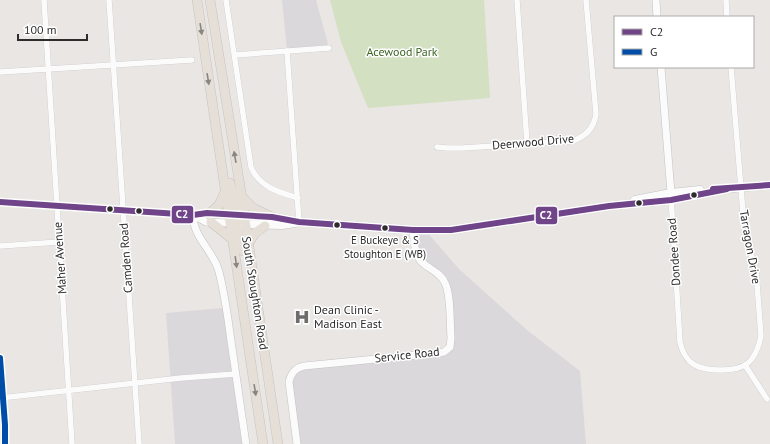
<svg xmlns="http://www.w3.org/2000/svg" width="770" height="444" font-family="'PT Sans',sans-serif">
  <rect width="100%" height="100%" fill="#e9e6e4"/>
  <g fill="#dad8da">
    <path d="M282 0H316L329 48 287 51Z"/>
    <path d="M413 230H425L459 269 527 330 580 371 586 444H297L289 387 296 369 449 348 447 285 422 262Z"/>
    <path d="M223 308 242 444H175L166 313Z"/>
  </g>
  <path fill="#d3e0c1" d="M330 0H484L490 98 368 108 341 42Z"/>
  <g fill="none" stroke-linecap="round" stroke-linejoin="round">
    <defs>
      <g id="minor">
        <path d="M44 0 72 444"/>
        <path d="M109 0 139 444"/>
        <path d="M226 0 251 167C259 187 278 192 298 198"/>
        <path d="M517 0 527 143"/>
        <path d="M726 0 727 17"/>
        <path d="M287 51 299 222"/>
        <path d="M235 55 329 48"/>
        <path d="M0 72 192 60"/>
        <path d="M437 147 447 148H462L572 141C585 137 594 128 596 114L586 0"/>
        <path d="M671 197 680 342C685 365 699 370 721 370 730 370 741 369 748 363 756 356 759 346 761 336L756 271 746 237 744 225 731 67"/>
        <path d="M0 246 59 242"/>
        <path d="M0 358 5 425V444"/>
        <path d="M745 365 767 399"/>
        <path d="M0 398 181 378 236 374"/>
      </g>
      <g id="tertiary">
        <path d="M656 0 657 17"/>
        <path d="M661 67 671 193"/>
        <path d="M0 202 193 215 207 213 229 214"/>
        <path d="M193 215C193 238 214 251 219 272 225 295 228 318 231 341 236 376 241 410 246 444"/>
        <path d="M193 215 206 222 230 223"/>
        <path d="M297 444 289 382C291 373 295 368 304 366L438 353 444 352 450 347 451 338C450 325 451 294 445 283 440 271 427 269 420 260 414 251 414 240 413 230"/>
      </g>
      <g id="secondary">
        <path d="M722 189 770 185"/>
        <path d="M635 200 671 193 700 190"/>
        <path d="M238 215 272 217 299 222 413 230H451L609 206 671 200 727 189"/>
        <path d="M241 224 282 225 295 223"/>
      </g>
      <g id="primary">
        <path d="M197 0 263 444"/>
        <path d="M210 0 240 186 278 444"/>
        <path d="M230 183 235 204 241 220"/>
        <path d="M241 196 253 208 272 217"/>
        <path d="M210 213 219 205 225 192"/>
        <path d="M231 217 237 227 243 251"/>
        <path d="M211 222 232 239"/>
        <path d="M248 244 255 233 265 226"/>
      </g>
    </defs>
    <use href="#minor" stroke="#c4c3c4" stroke-width="6"/>
    <use href="#tertiary" stroke="#c4c3c4" stroke-width="8"/>
    <use href="#secondary" stroke="#c4c3c4" stroke-width="9"/>
    <use href="#primary" stroke="#c5c4c3" stroke-width="10"/>
    <use href="#minor" stroke="#fcfbfb" stroke-width="5.5"/>
    <use href="#tertiary" stroke="#fcfbfb" stroke-width="7"/>
    <use href="#secondary" stroke="#fcfbfb" stroke-width="8"/>
    <use href="#primary" stroke="#e5dfd7" stroke-width="9"/>
    <defs>
      <g id="bus-1">
        <path d="M713 189 770 185"/>
        <path d="M0 202 193 215 207 213 272 217 299 222 413 230H451L609 206 671 200 727 189"/>
      </g>
      <path id="bus-2" d="M0 358 5 425V444"/>
    </defs>
    <use href="#bus-1" stroke="#fff" stroke-width="9"/>
    <use href="#bus-2" stroke="#fff" stroke-width="9"/>
    <use href="#bus-1" stroke="#704489" stroke-width="6"/>
    <use href="#bus-2" stroke="#004da8" stroke-width="6"/>
  </g>
  <defs><path id="oneway-solid" d="M-6-.8H1V-3.2L6.5 0L1 3.2V.8H-6Z"/></defs>
  <g fill="#888682">
    <use href="#oneway-solid" transform="translate(201 29) rotate(81)"/>
    <use href="#oneway-solid" transform="translate(208 79) rotate(81)"/>
    <use href="#oneway-solid" transform="translate(235 157) rotate(-100)"/>
    <use href="#oneway-solid" transform="translate(236 262) rotate(82)"/>
    <use href="#oneway-solid" transform="translate(255 390) rotate(81)"/>
  </g>
  <defs>
    <symbol id="hospital-bare" viewBox="-9 -9 18 18"><path d="M-5-5h3v3.5h4V-5h3V5h-3V1.5h-4V5h-3Z" fill="#6e6d6c" stroke="#fff" stroke-width="2.5" paint-order="stroke"/></symbol>
  </defs>
  <g fill-rule="evenodd">
    <use href="#hospital-bare" x="291" y="306" width="22" height="22"/>
  </g>
  <g fill="#2c2c2c" stroke="#fff" stroke-width="1.5">
    <circle cx="694" cy="195" r="3.5"/>
    <circle cx="639" cy="203" r="3.5"/>
    <circle cx="110" cy="209" r="3.5"/>
    <circle cx="139" cy="211" r="3.5"/>
    <circle cx="337" cy="225" r="3.5"/>
    <circle cx="385" cy="228" r="3.5"/>
  </g>
  <g text-anchor="middle" stroke-width="3" stroke-linejoin="round" paint-order="stroke">
    <g font-size="11" fill="#2c2c2c" stroke="#fff">
      <text x="385" y="244">E Buckeye &amp; S<tspan x="385" dy="14">Stoughton E (WB)</tspan></text>
    </g>
    <g font-size="12" fill="#3c6224" stroke="#fff">
      <text x="402" y="56">Acewood Park</text>
    </g>
    <g font-size="12" fill="#2c2c2c" stroke="#fff">
      <text transform="translate(533 142) rotate(-5)" y="4">Deerwood Drive</text>
      <text transform="translate(750 247) rotate(80)" y="4">Tarragon Drive</text>
      <text transform="translate(674 252) rotate(-94)" y="4">Dondee Road</text>
      <text transform="translate(60 258) rotate(-94)" y="4">Maher Avenue</text>
      <text transform="translate(126 258) rotate(-94)" y="4">Camden Road</text>
      <text transform="translate(255 293) rotate(81)" y="4">South Stoughton Road</text>
      <text transform="translate(407 355) rotate(-6)" y="4">Service Road</text>
    </g>
    <g font-size="12" fill="#2c2c2c" stroke="#fff" text-anchor="start">
      <text x="314" y="314">Dean Clinic -<tspan x="314" dy="14">Madison East</tspan></text>
    </g>
  </g>
  <g stroke="#fff" stroke-width="1.5">
    <rect x="171" y="205" width="23" height="19" rx="4" fill="#704489"/>
    <rect x="535" y="206" width="23" height="19" rx="4" fill="#704489"/>
  </g>
  <g font-size="11" text-anchor="middle" font-weight="bold" fill="#fff">
    <text x="182" y="218">C2</text>
    <text x="546" y="219">C2</text>
  </g>
  <rect x="614" y="16" width="140" height="52" fill="#ffffff" stroke="#ababab"/>
  <rect x="622" y="29" width="20" height="6" fill="#704489" stroke="#ababab"/>
  <text x="650" y="36" font-size="12" fill="#2c2c2c">C2</text>
  <rect x="622" y="49" width="20" height="6" fill="#004da8" stroke="#ababab"/>
  <text x="650" y="56" font-size="12" fill="#2c2c2c">G</text>
  <path d="M18 34v6h69v-6" fill="none" stroke="#2c2c2c" stroke-width="2"/>
  <text x="24" y="34" font-size="12" fill="#2c2c2c" stroke="#ffffff" stroke-width="3" paint-order="stroke">100 m</text>
</svg>
